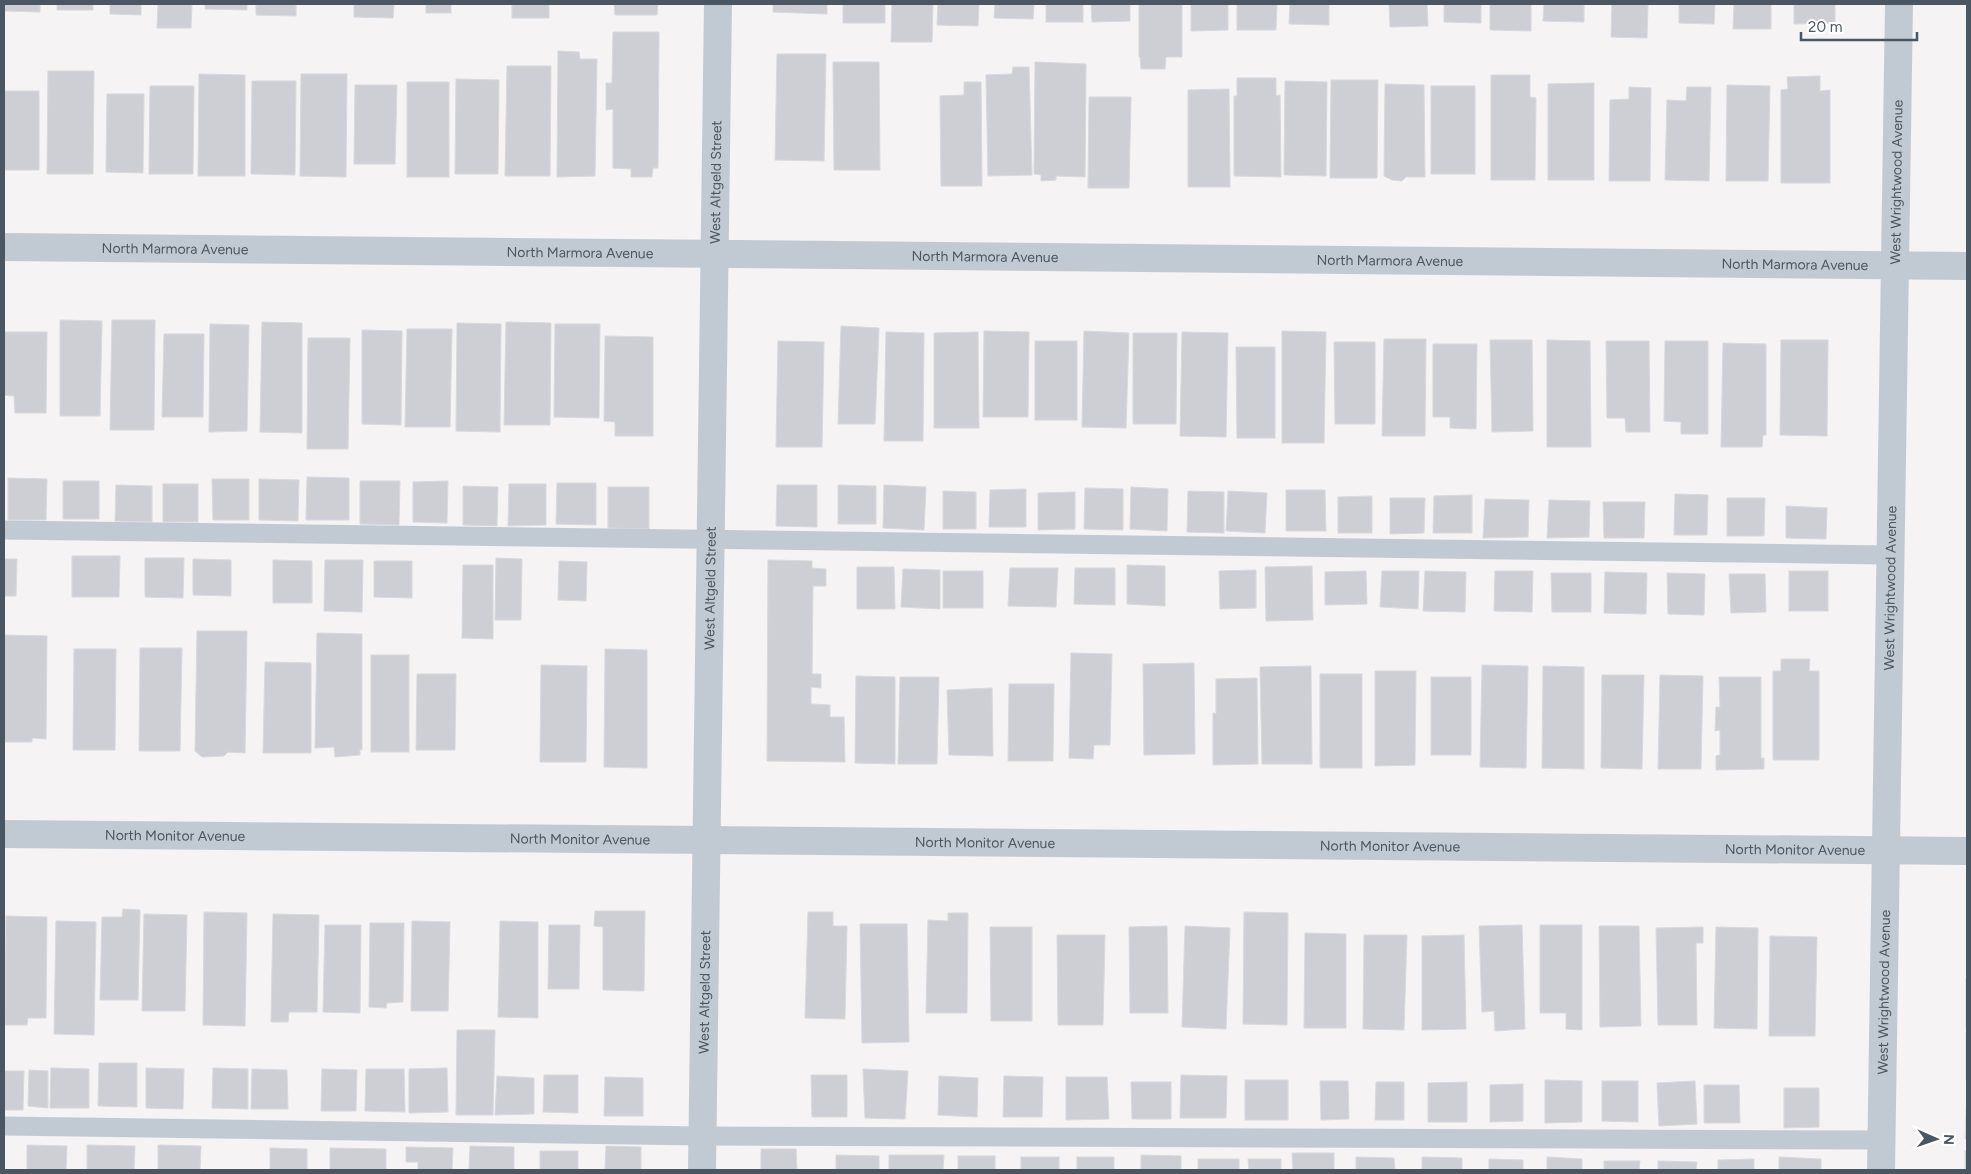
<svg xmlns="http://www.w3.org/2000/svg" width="1971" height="1174" font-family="Figtree,sans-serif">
  <rect width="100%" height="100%" fill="#f5f3f3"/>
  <g fill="#cdcfd5" stroke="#d7d9de">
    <path d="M5 4H40V12L5 11Z"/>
    <rect x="57" y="4" width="36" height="6"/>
    <path d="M110 4H141V15L110 14Z"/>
    <path d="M158 4H192L191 28H157Z"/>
    <path d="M205 4H247V10L205 9Z"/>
    <path d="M256 4H296V16L256 15Z"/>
    <path d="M354 4H394L393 18 354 17Z"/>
    <rect x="426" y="4" width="25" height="9"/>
    <rect x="512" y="4" width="37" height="14"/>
    <path d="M614 4H658L657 15H615Z"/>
    <path d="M773 4H827V14L773 12Z"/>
    <rect x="843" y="4" width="42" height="19"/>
    <path d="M892 4H933L932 42H891Z"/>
    <path d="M938 4H979L978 26 937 25Z"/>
    <path d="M995 4H1034L1033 19 994 18Z"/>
    <rect x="1046" y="4" width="37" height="18"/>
    <path d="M1091 4H1130V21L1092 22Z"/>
    <path d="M1139 4H1182V57H1166L1165 69H1141L1140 57H1139Z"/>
    <path d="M1191 4H1228V30L1191 31Z"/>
    <path d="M1237 4H1277L1276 30H1237Z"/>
    <path d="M1290 4H1329V25L1289 24Z"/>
    <path d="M1389 4H1427L1428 26 1390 27Z"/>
    <path d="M1444 4H1481V23L1444 22Z"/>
    <path d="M1490 4H1531V31L1490 30Z"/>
    <path d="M1544 4H1584V22L1543 21Z"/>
    <path d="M1612 4H1648L1647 38 1611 37Z"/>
    <path d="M1679 4H1715L1714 24 1679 23Z"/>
    <path d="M1734 4H1771V29H1733Z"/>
    <path d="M1794 4H1835V23L1794 24Z"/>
    <path d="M613 32H659L658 168H653L652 177H631V169L613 168V109L606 110V83H612Z"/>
    <path d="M558 51 579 52 580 59H597L595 176 557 177Z"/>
    <path d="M777 54H826L824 161 775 160Z"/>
    <path d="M833 62H879L880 170H834Z"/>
    <path d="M1035 62 1086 64 1085 177 1056 176V180L1041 181V175L1034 174Z"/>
    <path d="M507 66H551L550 176H505Z"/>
    <path d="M1013 67H1029L1032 175 988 176 986 75 1012 74Z"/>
    <path d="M48 71H94L93 174H47Z"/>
    <path d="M199 74 245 75V176H198Z"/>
    <path d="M301 74H347L346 177 300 176Z"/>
    <path d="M1491 75H1530V97L1536 98 1535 180H1491Z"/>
    <path d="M1820 76V91L1830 90V183H1781V90L1788 89 1787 77Z"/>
    <path d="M1237 78H1276V96L1280 95 1281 177 1234 176V96H1237Z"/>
    <path d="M456 79 499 80 498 174H455Z"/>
    <path d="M1331 80H1378L1377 178H1330Z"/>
    <path d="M252 81H296L295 175 251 174Z"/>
    <path d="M1285 81 1327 82 1326 176 1284 175Z"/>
    <rect x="407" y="82" width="42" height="95"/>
    <path d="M964 82H981L982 186H941L940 96 964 95Z"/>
    <path d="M1594 83V180H1548V84Z"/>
    <path d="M1385 84 1424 85 1425 177H1406L1402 181 1392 180 1384 176Z"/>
    <path d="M355 85H397L395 164H354Z"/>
    <path d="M1727 85 1770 86 1768 181H1726Z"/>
    <path d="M150 86H194L193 174H149Z"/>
    <rect x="1431" y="86" width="44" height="88"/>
    <path d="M1629 87 1651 88 1650 181H1609L1610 100 1629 99Z"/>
    <path d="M1687 87H1711L1709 181 1665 180 1667 100 1686 101Z"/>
    <path d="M1229 89 1230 187H1188V90Z"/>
    <rect x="4" y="91" width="35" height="79"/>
    <path d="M107 94H144L143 173 106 172Z"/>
    <path d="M1089 97H1131L1129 188H1088Z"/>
    <path d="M60 320 102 321 100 416H60Z"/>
    <path d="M112 320H155L154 430H110Z"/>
    <path d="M262 322 302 323V433L260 432Z"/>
    <path d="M506 322 551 323 550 425H504Z"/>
    <path d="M457 323 501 324 500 432 456 431Z"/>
    <path d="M210 324 249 325 247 431 209 432Z"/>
    <path d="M555 324H600L599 418 554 417Z"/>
    <path d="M841 326 879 328 875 424H838Z"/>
    <path d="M407 329H452L450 427H405Z"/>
    <path d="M362 330 402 331 401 425 362 424Z"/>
    <path d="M984 331 1029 332 1028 417H983Z"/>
    <path d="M1084 331 1129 333 1126 428 1082 427Z"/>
    <path d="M1282 331 1326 332 1324 443H1282Z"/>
    <path d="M4 332H47L46 413H15L14 396 4 395Z"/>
    <path d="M886 332 924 333 923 441H884Z"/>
    <path d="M978 332 979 428H934V333Z"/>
    <path d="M1182 332 1228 333 1226 437 1180 436Z"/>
    <path d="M1133 333H1177L1176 424H1133Z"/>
    <path d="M164 334H204L203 417H162Z"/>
    <path d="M605 336 653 337V436H615V422L604 421Z"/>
    <path d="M308 338H350L348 449H307Z"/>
    <path d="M1384 339H1426L1425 436H1382Z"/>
    <path d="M1490 340H1532L1533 431 1492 432Z"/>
    <path d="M1547 340 1590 341 1591 447H1547Z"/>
    <path d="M1781 340H1828L1827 436 1780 435Z"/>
    <path d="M778 341 824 342 822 447H776Z"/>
    <rect x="1035" y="341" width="42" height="79"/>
    <path d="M1606 341H1649L1650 432H1626L1625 418H1607Z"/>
    <path d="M1665 341H1708V434H1681V422L1664 421Z"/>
    <path d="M1334 342H1375V424H1335Z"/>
    <path d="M1723 343 1766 344V435H1763L1762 447H1721Z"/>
    <path d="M1433 344H1477L1476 429 1450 428V417H1433Z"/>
    <path d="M1236 347H1275V438H1237Z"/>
    <path d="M307 477 349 478V520H306Z"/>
    <path d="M8 478 47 479 46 520H8Z"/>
    <path d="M212 479H249V520H213Z"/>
    <path d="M259 479 299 480 298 521 259 520Z"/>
    <rect x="63" y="481" width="36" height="38"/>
    <path d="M360 481H400L399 525 360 524Z"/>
    <path d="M448 481 447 523 413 522V482Z"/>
    <path d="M557 483H596V525L556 524Z"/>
    <rect x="163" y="484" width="35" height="38"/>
    <path d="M509 484H546V525L508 526Z"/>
    <path d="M116 485 152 486V522L115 521Z"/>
    <path d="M777 485H817V527L776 526Z"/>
    <path d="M838 485 876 486V524H838Z"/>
    <path d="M884 485 926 487 924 530 883 528Z"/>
    <path d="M463 486 498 487 497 526 463 525Z"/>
    <path d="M608 487H649V529L608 528Z"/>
    <path d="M1131 487 1168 489 1167 531 1130 529Z"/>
    <path d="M1085 488 1123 489V530L1084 529Z"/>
    <path d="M1026 489V527H989L990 490Z"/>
    <path d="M1286 490H1325L1326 531H1286Z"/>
    <path d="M943 491 976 492V529H943Z"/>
    <path d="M1188 491 1224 492V533L1187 532Z"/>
    <path d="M1228 491 1267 493 1265 533 1226 531Z"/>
    <path d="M1075 492V529L1038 530V493Z"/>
    <path d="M1675 494 1708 495 1707 535H1674Z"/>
    <path d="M1472 495V533H1433L1434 496Z"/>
    <path d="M1372 496V533H1338V497Z"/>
    <path d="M1390 498H1425L1424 533 1390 534Z"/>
    <path d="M1727 498H1765L1764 536H1727Z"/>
    <path d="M1485 499 1529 500 1528 537 1483 538Z"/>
    <path d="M1549 500 1590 501 1589 537 1547 538Z"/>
    <path d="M1603 502H1645L1644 538H1604Z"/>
    <path d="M1786 506 1827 508 1826 539 1786 538Z"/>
    <path d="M72 556H120L119 597H72Z"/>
    <path d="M145 558H184L183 598 145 597Z"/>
    <path d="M496 558 522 559 521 620H495Z"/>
    <path d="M4 559H17L16 596H4Z"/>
    <path d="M193 559 231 560V596L193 595Z"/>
    <path d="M273 560 312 561V603H273Z"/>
    <path d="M325 560H363L362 612 324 611Z"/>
    <path d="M768 560 812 561V568L826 569V586H813L812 674H821V688L811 687V704L830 705V717H844L845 762 767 761Z"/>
    <path d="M374 561H412V598L374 597Z"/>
    <path d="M559 561 587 562 586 601 558 600Z"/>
    <path d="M463 565H493V639L462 638Z"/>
    <path d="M1127 565 1165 566V606L1127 604Z"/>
    <path d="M1312 566 1313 620 1266 621 1265 567Z"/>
    <path d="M857 567H894L895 609H857Z"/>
    <path d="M1010 568H1058L1056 607 1008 606Z"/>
    <path d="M1075 568H1115V605L1074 604Z"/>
    <path d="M903 569 940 570V609L901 607Z"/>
    <path d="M1256 570V608L1220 609 1219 571Z"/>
    <rect x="943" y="571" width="40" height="37"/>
    <path d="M1366 571 1367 604 1325 605V572Z"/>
    <path d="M1382 571H1419L1418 609 1380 607Z"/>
    <path d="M1425 571 1466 572 1465 612 1423 611Z"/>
    <path d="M1495 571H1533L1532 612 1494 611Z"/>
    <rect x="1789" y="571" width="39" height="40"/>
    <path d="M1605 572 1647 573 1646 614 1604 613Z"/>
    <path d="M1551 573H1591V612H1552Z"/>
    <path d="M1667 573 1705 574 1704 615 1668 614Z"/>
    <path d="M1729 574H1765L1766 612 1731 613Z"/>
    <path d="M197 631H247L245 753 228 752 224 756 202 757 195 751Z"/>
    <path d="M317 633 362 634V750L360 749V755L335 757 334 747 315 748Z"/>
    <path d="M4 635 47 636 46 739 32 738V742H4Z"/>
    <path d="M140 648H182L180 751H139Z"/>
    <path d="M74 649H116L115 750H73Z"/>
    <path d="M605 649 647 650V768L604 767Z"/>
    <path d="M1071 653 1112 654 1110 745H1094L1093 759 1069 758Z"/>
    <rect x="371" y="655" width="38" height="97"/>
    <path d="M1781 659H1810L1809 671H1819V760H1773V671H1781Z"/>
    <path d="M265 662 311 663V753H263Z"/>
    <path d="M1194 663 1195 754 1144 755 1143 664Z"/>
    <path d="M541 665 587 666 586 762H540Z"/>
    <path d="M1482 665 1528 666 1526 768 1480 767Z"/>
    <path d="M1311 666 1312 764H1262L1260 667Z"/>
    <path d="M1543 666 1584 667V769L1542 768Z"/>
    <path d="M1375 671H1416L1415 765 1375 766Z"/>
    <path d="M417 674H456L455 750H416Z"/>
    <rect x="1320" y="674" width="42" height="94"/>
    <path d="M1602 675H1644L1642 769 1601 768Z"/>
    <path d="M1660 675 1703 676 1701 769H1658Z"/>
    <path d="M856 676 895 677V764L855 763Z"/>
    <path d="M900 677H939L937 764H898Z"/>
    <rect x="1431" y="677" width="40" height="78"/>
    <path d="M1719 677H1761V758H1764V769L1716 770V756L1720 755V730L1715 731 1716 707H1720Z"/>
    <path d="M1257 678 1258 764 1213 765V713L1216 714V679Z"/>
    <path d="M1009 684H1054L1053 761H1008Z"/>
    <path d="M992 688 993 756 949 755 947 690Z"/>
    <path d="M123 909 140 910 138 1000H100L102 917H122Z"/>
    <path d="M595 911H645L644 991 603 990V927L594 926Z"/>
    <path d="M204 912 247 913 245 1026 203 1025Z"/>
    <path d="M808 912H833V926H847L845 1019 805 1018Z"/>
    <path d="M1244 912 1288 913 1287 1025 1243 1024Z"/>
    <path d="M948 913H968L967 1013H926L928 920 948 921Z"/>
    <path d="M144 914 187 915 185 1011H142Z"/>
    <path d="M273 914 319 915 317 1012H289L288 1022H271Z"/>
    <path d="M6 916 47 917 46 1018H28L27 1025H5Z"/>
    <path d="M56 921 96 922 94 1035 54 1034Z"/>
    <path d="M412 921 450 922 448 1011H411Z"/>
    <path d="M500 921 538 922V1018L498 1017Z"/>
    <path d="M370 923H404L403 1002 387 1003 386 1008 369 1007Z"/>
    <path d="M860 924H907L909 1042 862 1043Z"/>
    <path d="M325 925H361L360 1013 323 1012Z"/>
    <path d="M549 925H580L579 989H548Z"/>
    <path d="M1522 925 1525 1029 1495 1031 1494 1011 1482 1012 1479 926Z"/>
    <path d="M1540 925H1582V1030L1566 1029V1013H1540Z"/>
    <path d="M1167 926 1168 1013H1130L1129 927Z"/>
    <path d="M1185 926 1230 928 1226 1029 1182 1027Z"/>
    <path d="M1599 926H1639L1641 1026 1600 1027Z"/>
    <path d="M990 927H1032V1021H991Z"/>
    <path d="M1703 927V943H1696L1697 1025H1658L1656 928Z"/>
    <path d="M1716 927 1758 928 1757 1029 1714 1028Z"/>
    <path d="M1305 933 1346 934V1028H1304Z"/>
    <path d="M1057 935H1105L1103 1025H1058Z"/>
    <path d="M1364 935H1407L1404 1030 1363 1029Z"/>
    <path d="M1464 935 1466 1029 1422 1030V936Z"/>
    <path d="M1770 936 1817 937 1815 1036H1769Z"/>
    <path d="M1967 977V1028H1966V978Z"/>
    <path d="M457 1030H495L493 1115H456Z"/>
    <rect x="1966" y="1033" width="1" height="47"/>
    <path d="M99 1063H137V1107L98 1106Z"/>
    <path d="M51 1068 89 1069V1108H50Z"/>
    <path d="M146 1068 184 1069 183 1109 146 1108Z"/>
    <path d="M213 1068 248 1069V1109L212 1108Z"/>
    <path d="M447 1068 448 1112 409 1113V1069Z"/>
    <path d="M252 1069 287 1070 288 1109H251Z"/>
    <path d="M322 1069 357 1070 356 1111H321Z"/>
    <path d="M366 1069H404L405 1112 365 1111Z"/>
    <path d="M863 1069 908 1071 905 1119 865 1118Z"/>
    <path d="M29 1070 48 1071V1108L28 1106Z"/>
    <path d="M4 1071H24L23 1110H4Z"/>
    <path d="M544 1075H578V1113L543 1112Z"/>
    <path d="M811 1075H847V1117H812Z"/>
    <path d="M1181 1075 1227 1076 1226 1118H1180Z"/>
    <path d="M497 1076 534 1078V1114L495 1115Z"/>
    <path d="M939 1076 978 1078 977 1117 938 1115Z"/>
    <path d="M1004 1076 1043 1077 1042 1117H1003Z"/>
    <path d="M605 1077 643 1078V1116H604Z"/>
    <path d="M1066 1077H1107L1109 1119 1066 1120Z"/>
    <rect x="1245" y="1080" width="43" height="40"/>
    <path d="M1545 1080 1582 1081V1122L1545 1123Z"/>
    <path d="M1320 1081H1348L1349 1119 1321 1120Z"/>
    <path d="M1602 1081H1638V1122L1602 1121Z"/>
    <path d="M1695 1081 1697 1124 1659 1126 1657 1083Z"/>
    <path d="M1131 1082H1171V1119H1132Z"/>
    <path d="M1376 1082H1404V1120H1375Z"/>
    <path d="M1467 1082V1122H1428V1083Z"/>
    <path d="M1523 1084V1121L1490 1122V1085Z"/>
    <path d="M1704 1085H1739L1740 1123H1704Z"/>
    <path d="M1784 1088H1819V1127L1784 1128Z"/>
    <path d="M1967 1090V1139H1965Z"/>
    <path d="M27 1145 67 1146 66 1170H27Z"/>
    <path d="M87 1145 135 1146 134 1170H87Z"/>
    <path d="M158 1145 201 1146 200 1170H158Z"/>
    <path d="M470 1146 514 1147V1170H469Z"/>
    <path d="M606 1146 641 1147V1170H605Z"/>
    <path d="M406 1147 453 1148 452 1170H418V1162H406Z"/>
    <path d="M270 1148 307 1149V1170H270Z"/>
    <path d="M330 1148 386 1149V1170H330Z"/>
    <path d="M761 1149H796L797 1170H761Z"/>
    <rect x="540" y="1151" width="38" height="19"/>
    <rect x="1965" y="1151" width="2" height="19"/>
    <path d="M1292 1153H1334V1170H1293Z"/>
    <path d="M836 1155 879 1156V1170H836Z"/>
    <path d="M889 1155H944L943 1170H889Z"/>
    <path d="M1141 1155 1181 1156V1170H1141Z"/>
    <rect x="958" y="1156" width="37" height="14"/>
    <rect x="1021" y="1157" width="38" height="13"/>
    <rect x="1077" y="1157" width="37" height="13"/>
    <path d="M1356 1157 1394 1158 1395 1170H1356Z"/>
    <path d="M1422 1157 1462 1158V1170H1422Z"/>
    <path d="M1547 1157 1582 1159V1170H1547Z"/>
    <path d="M1779 1157 1821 1159V1170H1779Z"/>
    <rect x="1198" y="1159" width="41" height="11"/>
    <path d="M1248 1159H1281V1170H1249Z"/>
    <path d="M1489 1159 1523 1160V1170H1489Z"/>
    <path d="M1754 1159V1170H1718V1160Z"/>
    <path d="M1604 1161H1640L1639 1170H1604Z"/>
    <path d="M1658 1161 1697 1162 1696 1170H1658Z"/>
  </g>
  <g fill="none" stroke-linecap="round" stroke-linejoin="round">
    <g stroke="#c1cad2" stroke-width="19">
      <path d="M4 530 1890 555"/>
      <path d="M4 1126 703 1136 1882 1140"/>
    </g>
    <g stroke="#c1cad2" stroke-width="28">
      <path id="s1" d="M4 247 1967 266"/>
      <path id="s2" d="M4 834 1967 851"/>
      <path id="s3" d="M702 1170 718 4"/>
      <path id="s4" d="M1881 1170 1899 4"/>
    </g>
  </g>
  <g text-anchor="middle" stroke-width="4" stroke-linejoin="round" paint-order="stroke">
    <g font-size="14" fill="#4a5661" stroke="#fff">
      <text dy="5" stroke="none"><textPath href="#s3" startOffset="988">West Altgeld Street</textPath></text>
      <text dy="5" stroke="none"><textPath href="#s4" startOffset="988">West Wrightwood Avenue</textPath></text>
      <text dy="5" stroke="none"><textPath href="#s1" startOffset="171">North Marmora Avenue</textPath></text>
      <text dy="5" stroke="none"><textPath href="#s1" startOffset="576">North Marmora Avenue</textPath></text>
      <text dy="5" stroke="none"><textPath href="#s1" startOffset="981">North Marmora Avenue</textPath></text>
      <text dy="5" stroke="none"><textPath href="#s1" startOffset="1386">North Marmora Avenue</textPath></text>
      <text dy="5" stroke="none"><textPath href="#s1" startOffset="1791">North Marmora Avenue</textPath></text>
      <text dy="5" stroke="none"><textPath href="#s3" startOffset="582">West Altgeld Street</textPath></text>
      <text dy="5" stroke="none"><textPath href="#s4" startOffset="582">West Wrightwood Avenue</textPath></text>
      <text dy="5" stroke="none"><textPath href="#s2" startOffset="171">North Monitor Avenue</textPath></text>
      <text dy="5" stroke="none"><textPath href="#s2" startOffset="576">North Monitor Avenue</textPath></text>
      <text dy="5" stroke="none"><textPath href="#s2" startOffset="981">North Monitor Avenue</textPath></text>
      <text dy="5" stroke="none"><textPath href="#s2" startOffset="1386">North Monitor Avenue</textPath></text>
      <text dy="5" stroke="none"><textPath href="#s2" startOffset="1791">North Monitor Avenue</textPath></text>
      <text dy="5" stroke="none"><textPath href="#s3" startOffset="178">West Altgeld Street</textPath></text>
      <text dy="5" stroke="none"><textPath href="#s4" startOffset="178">West Wrightwood Avenue</textPath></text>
    </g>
  </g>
  <rect width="1971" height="1174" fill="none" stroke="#4a5661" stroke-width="10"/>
  <g transform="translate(1936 1139) rotate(92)" stroke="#ffffff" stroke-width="4" paint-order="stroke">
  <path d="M0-4L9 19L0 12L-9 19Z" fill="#4a5661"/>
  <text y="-8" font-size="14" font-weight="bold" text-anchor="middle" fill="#4a5661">N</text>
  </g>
  <path d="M1801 32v8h116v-8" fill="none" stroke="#4a5661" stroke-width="2.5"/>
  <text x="1808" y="32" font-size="15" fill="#4a5661" stroke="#ffffff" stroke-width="4" paint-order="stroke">20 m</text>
</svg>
